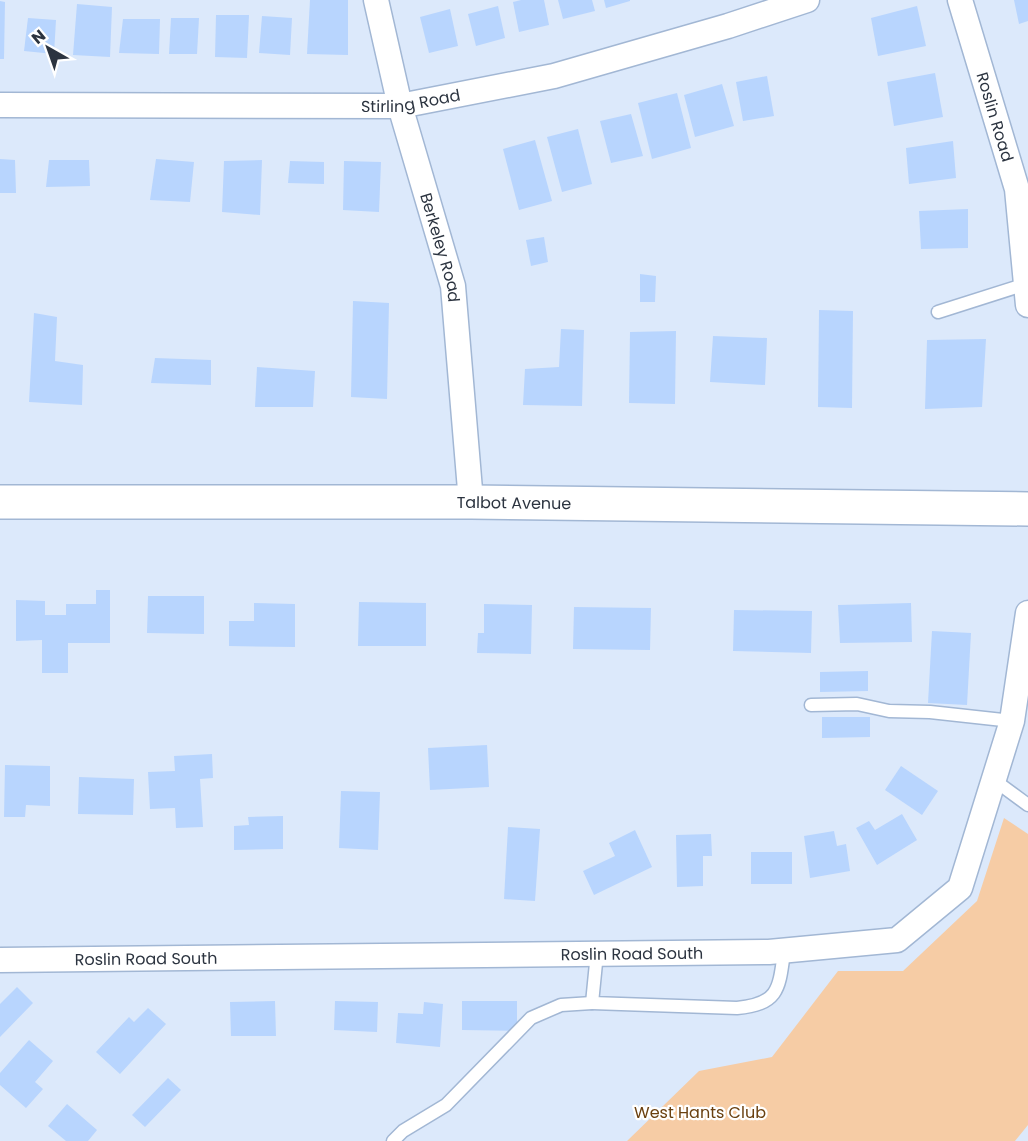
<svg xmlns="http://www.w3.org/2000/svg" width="1028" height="1141" font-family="Poppins,sans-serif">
  <rect width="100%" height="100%" fill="#dce9fb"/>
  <path fill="#f6cca5" d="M1004 818 1028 834V1125L1015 1141H627L699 1071 772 1057 838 971H903L977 901Z"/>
  <g fill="#b8d5fe">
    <path d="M310 0H348V55L307 54Z"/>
    <path d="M521 0H544L549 25 519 32 513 2Z"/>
    <path d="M558 0H592L595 11 563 19Z"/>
    <path d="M604 0H630V1L606 8Z"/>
    <path d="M1014 0H1028V21L1019 24Z"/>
    <path d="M0 1 5 2 4 59H0Z"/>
    <path d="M77 4 112 7 110 57 73 55Z"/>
    <path d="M498 6 505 38 476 46 468 14Z"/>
    <path d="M917 6 926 46 878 56 871 18Z"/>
    <path d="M450 9 458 46 429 53 420 17Z"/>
    <path d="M216 15H249L247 58 215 57Z"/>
    <path d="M262 16 292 18 290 55 259 53Z"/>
    <path d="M28 18 56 20 54 54 24 51Z"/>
    <path d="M171 18H199L197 54H169Z"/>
    <path d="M123 19H160L159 54 119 53Z"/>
    <path d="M935 73 943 117 894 126 887 82Z"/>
    <path d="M767 76 774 116 743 121 736 82Z"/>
    <path d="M722 84 734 126 695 137 684 95Z"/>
    <path d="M677 93 691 148 652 159 638 103Z"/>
    <path d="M631 114 643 156 611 163 600 121Z"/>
    <path d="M578 129 592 184 562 192 547 137Z"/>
    <path d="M535 140 552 201 519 210 503 149Z"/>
    <path d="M953 141 956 178 909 184 906 148Z"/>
    <path d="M0 159 15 160 16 193H0Z"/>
    <path d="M156 159 194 162 190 202 150 200Z"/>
    <path d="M49 160H89L90 186 46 187Z"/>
    <path d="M262 160 260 215 222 212 224 161Z"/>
    <path d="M290 161 324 162V184L288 183Z"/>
    <path d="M344 161 381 162 379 212 343 210Z"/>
    <path d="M968 209V248L921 249 919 211Z"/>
    <path d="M544 237 548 262 531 266 526 240Z"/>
    <path d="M640 274 656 276 655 302H640Z"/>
    <path d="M353 301 389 303 387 399 351 397Z"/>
    <path d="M819 310 853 311 852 408 818 407Z"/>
    <path d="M34 313 57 317 55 361 83 365 82 405 29 402Z"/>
    <path d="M561 329 584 330 582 406 523 405 525 369 559 367Z"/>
    <path d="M676 331 675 404 629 403 630 332Z"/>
    <path d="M713 336 767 338 765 385 710 382Z"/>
    <path d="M986 339 982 407 925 409 927 340Z"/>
    <path d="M155 358 211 360V385L151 383Z"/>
    <path d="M257 367 315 371 313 407H255Z"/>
    <path d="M96 590H110V643H68V673H42V640L16 641V600L45 601V615H66V604H96Z"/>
    <path d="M148 596H204V634L147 633Z"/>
    <path d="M359 602 426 603V646H358Z"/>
    <path d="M254 603 295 604V647L229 646V621H254Z"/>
    <path d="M911 603 912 642 840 643 838 605Z"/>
    <path d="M484 604 532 605 531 654 477 653 478 633H484Z"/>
    <path d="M574 607 651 608 650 650 573 649Z"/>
    <path d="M734 610 812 611 811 653 733 651Z"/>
    <path d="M932 631 971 633 967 705 928 703Z"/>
    <path d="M868 671V691L820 692V672Z"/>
    <path d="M822 717H870V737L822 738Z"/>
    <path d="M487 745 489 787 430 790 428 748Z"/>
    <path d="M212 754 213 778 200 779 203 827 176 828 175 808 150 809 148 772 175 771 174 756Z"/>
    <path d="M5 765 50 766V806L26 805 25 817H4Z"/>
    <path d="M901 766 938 791 922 815 885 790Z"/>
    <path d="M79 777 134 779 133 815 78 814Z"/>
    <path d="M341 791 380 792 378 850 339 848Z"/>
    <path d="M902 814 917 840 877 865 856 828 869 821 875 830Z"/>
    <path d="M283 816V849L234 850V826L249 825 248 817Z"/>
    <path d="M508 827 540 829 535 901 504 899Z"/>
    <path d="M635 830 652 867 594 895 583 871 615 856 609 843Z"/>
    <path d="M834 831 837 846 846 844 850 871 810 878 804 836Z"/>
    <path d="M711 834 712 856H703V886L677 887 676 835Z"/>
    <rect x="751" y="852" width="41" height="32"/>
    <path d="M17 987 33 1003 0 1037V1004Z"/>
    <path d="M275 1001 276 1036H231L230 1002Z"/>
    <path d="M335 1001 378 1002 377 1032 334 1030Z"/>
    <path d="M462 1001H517V1031L462 1030Z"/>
    <path d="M424 1002 443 1004 440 1047 396 1043 398 1013 423 1014Z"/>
    <path d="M148 1008 166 1024 120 1074 96 1052 129 1017 134 1022Z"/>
    <path d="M29 1040 53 1061 35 1082 43 1089 26 1108 0 1085V1073Z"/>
    <path d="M168 1078 181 1090 145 1127 132 1115Z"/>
    <path d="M67 1104 97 1130 88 1141H66L48 1126Z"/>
  </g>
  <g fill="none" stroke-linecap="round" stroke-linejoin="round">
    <defs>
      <g id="lane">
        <path d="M938 312 1026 284"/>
        <path d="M811 705 857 704 889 711 930 712 1012 721"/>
        <path d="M994 780 1028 805"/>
        <path d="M597 953 592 1003 737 1008C779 1004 779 989 784 952"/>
        <path d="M393 1141 403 1131 446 1105 531 1018 561 1005 592 1003"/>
      </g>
      <g id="street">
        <path id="s1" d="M376 0 400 106 453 286 471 502"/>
        <path id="s2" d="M960 0 1017 189 1028 305"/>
        <path id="s3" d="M0 105 400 106 554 76 728 26 807 0"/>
        <path id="s4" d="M0 960 769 952 897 940 960 888 1012 721 1028 613"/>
      </g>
      <g id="primary">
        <path id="s5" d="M0 502H471L1028 509"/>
      </g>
    </defs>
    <use href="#lane" stroke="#a2b7d4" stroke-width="15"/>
    <use href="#street" stroke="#a2b7d4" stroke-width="27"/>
    <use href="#primary" stroke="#a2b7d4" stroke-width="36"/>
    <use href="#lane" stroke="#fff" stroke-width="12"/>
    <use href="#street" stroke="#fff" stroke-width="24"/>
    <use href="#primary" stroke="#fff" stroke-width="33"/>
  </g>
  <g text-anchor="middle" stroke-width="4.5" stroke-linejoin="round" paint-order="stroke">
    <g font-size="16" fill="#2c3440" stroke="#fff">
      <text dy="6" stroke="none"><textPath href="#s3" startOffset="411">Stirling Road</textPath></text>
      <text dy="6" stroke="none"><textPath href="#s2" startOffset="122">Roslin Road</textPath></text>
      <text dy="6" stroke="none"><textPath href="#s1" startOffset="256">Berkeley Road</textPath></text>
      <text dy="6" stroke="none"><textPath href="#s5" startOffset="514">Talbot Avenue</textPath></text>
      <text dy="6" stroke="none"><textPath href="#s4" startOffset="632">Roslin Road South</textPath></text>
      <text dy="6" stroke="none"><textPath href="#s4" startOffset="146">Roslin Road South</textPath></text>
    </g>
    <g font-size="16" fill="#6a4010" stroke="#fff">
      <text x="700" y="1118">West Hants Club</text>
    </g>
  </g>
  <g transform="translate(48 48) rotate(320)" stroke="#ffffff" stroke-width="4.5" paint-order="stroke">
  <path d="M0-4.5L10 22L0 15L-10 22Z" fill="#2c3440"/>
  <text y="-9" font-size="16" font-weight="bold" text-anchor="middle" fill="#2c3440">N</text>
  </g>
</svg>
